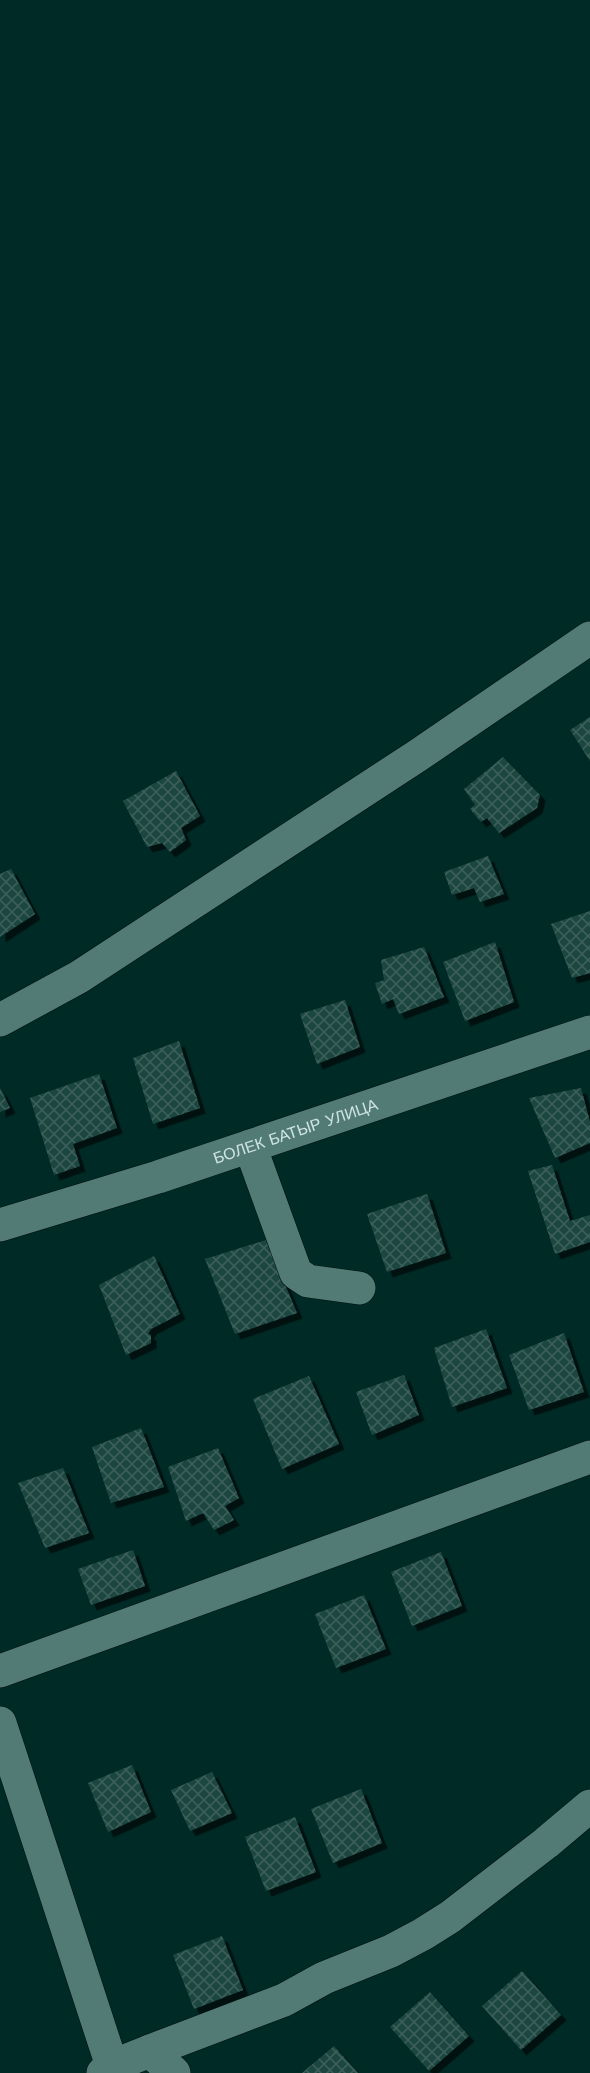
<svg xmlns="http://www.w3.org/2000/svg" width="590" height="2073" font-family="'Work Sans',sans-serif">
  <defs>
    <pattern id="building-cross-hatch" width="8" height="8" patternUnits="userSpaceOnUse" patternTransform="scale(1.5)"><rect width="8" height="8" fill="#1e4641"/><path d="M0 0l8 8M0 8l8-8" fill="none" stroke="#3e615c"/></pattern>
    <filter id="shadow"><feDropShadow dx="5.5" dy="5.5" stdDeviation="0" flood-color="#0009"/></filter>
  </defs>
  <rect width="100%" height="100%" fill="#002a26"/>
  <g fill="url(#building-cross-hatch)" filter="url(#shadow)">
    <path d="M590 717V761L570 730Z"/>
    <path d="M503 757 540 795 537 808 499 833 487 818 481 822 470 809 475 805 464 789Z"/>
    <path d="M176 771 200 816 181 828 186 840 170 852 162 843 147 847 123 801Z"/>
    <path d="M488 856 504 894 480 902 474 888 452 895 444 872Z"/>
    <path d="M11 869 35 914 0 937V874Z"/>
    <path d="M590 911V973L572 978 551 924Z"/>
    <path d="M495 942 514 1002 465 1021 443 962Z"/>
    <path d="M424 947 444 997 399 1014 393 999 382 1004 375 983 384 980 381 960Z"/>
    <path d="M345 1000 360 1047 317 1064 300 1014Z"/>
    <path d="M179 1041 200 1108 153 1124 133 1058Z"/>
    <path d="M99 1074 117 1128 73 1144 80 1166 54 1175 30 1098Z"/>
    <path d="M0 1088 10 1108 0 1112Z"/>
    <path d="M581 1088 590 1122V1143L555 1158 529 1098Z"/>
    <path d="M552 1165 570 1221 590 1215V1242L555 1254 528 1171Z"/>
    <path d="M427 1194 446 1253 387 1272 367 1214Z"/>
    <path d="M266 1240 297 1313 235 1334 205 1259Z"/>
    <path d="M154 1256 180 1314 151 1329 148 1334 151 1335V1343L126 1355 99 1285Z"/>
    <path d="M486 1329 507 1388 452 1407 434 1348Z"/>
    <path d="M564 1333 584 1392 529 1410 509 1355Z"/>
    <path d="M404 1375 419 1415 372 1435 356 1392Z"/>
    <path d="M309 1376 339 1444 282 1469 253 1399Z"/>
    <path d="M141 1428 164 1487 111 1503 92 1447Z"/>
    <path d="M218 1448 239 1498 225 1506 234 1520 214 1530 203 1513 186 1521 168 1467Z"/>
    <path d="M63 1468 89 1533 45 1548 18 1483Z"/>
    <path d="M133 1550 145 1586 91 1605 78 1569Z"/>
    <path d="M441 1552 462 1606 412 1626 391 1572Z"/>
    <path d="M364 1595 386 1649 336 1668 315 1614Z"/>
    <path d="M132 1765 151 1812 108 1832 88 1783Z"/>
    <path d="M212 1772 232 1813 190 1831 171 1790Z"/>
    <path d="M361 1789 382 1843 333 1863 311 1809Z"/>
    <path d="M295 1817 316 1872 266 1891 245 1837Z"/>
    <path d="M222 1936 243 1990 194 2009 173 1955Z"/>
    <path d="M522 1971 561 2015 521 2050 482 2006Z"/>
    <path d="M430 1992 469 2036 429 2071 390 2027Z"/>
    <path d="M334 2046 358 2073H302Z"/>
  </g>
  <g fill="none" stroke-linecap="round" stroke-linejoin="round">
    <defs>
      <g id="minor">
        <path d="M0 1020 79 977 417 756 590 638"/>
        <path d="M250 1146 296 1273 308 1281 359 1288"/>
        <path id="s1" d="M0 1225 158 1177 590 1032"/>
        <path d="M0 1671 590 1457"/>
        <path d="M0 1723 112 2066"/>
        <path d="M150 2051 174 2073"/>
        <path d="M103 2073 112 2066 150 2051 284 2000 324 1978 391 1951 423 1934 450 1917 546 1843 590 1806"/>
      </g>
    </defs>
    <use href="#minor" stroke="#00100e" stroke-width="34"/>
    <use href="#minor" stroke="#527b76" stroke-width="33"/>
  </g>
  <g text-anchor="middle" stroke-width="4.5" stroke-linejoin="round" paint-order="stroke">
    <g font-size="16" fill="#cee4e0" stroke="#002a26">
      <text dy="6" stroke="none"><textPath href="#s1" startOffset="310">БОЛЕК БАТЫР УЛИЦА</textPath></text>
    </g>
  </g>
</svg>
